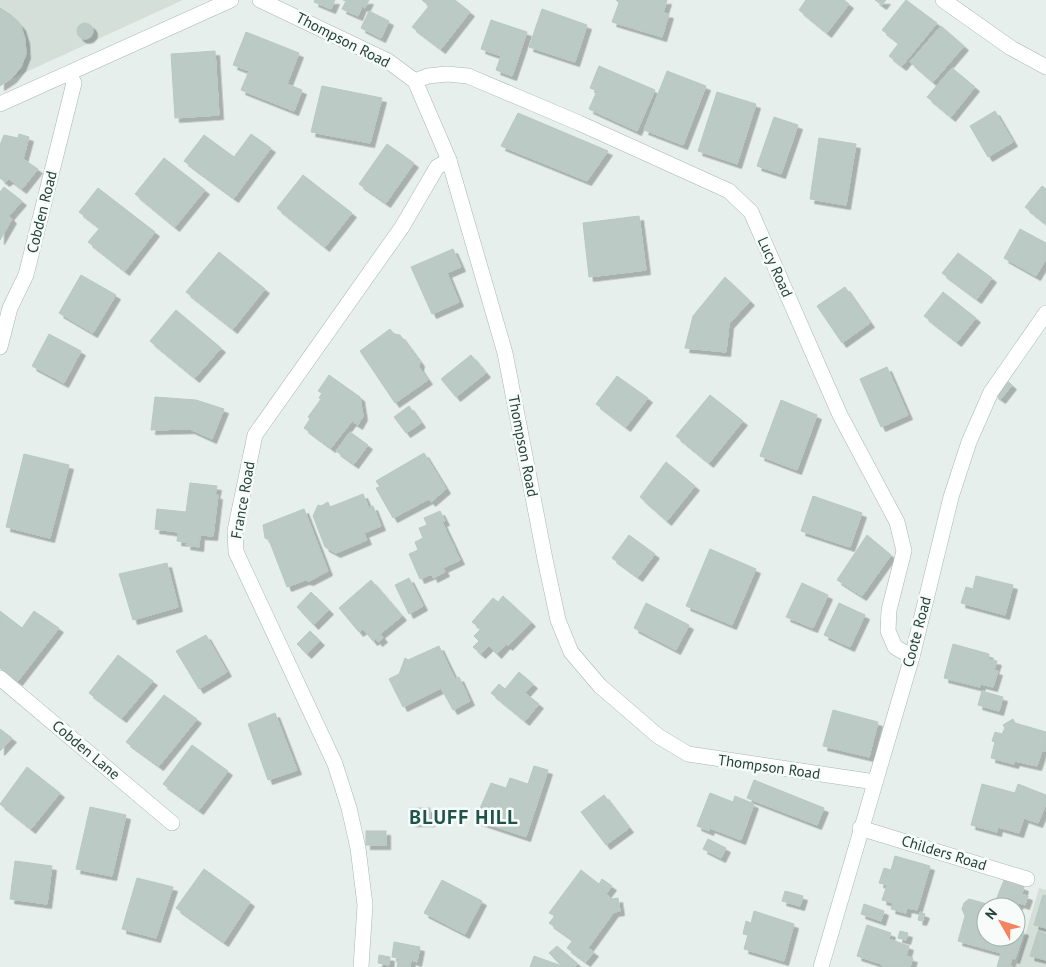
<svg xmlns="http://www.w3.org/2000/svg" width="1046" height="967" font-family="'PT Sans',sans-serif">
  <defs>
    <filter id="shadow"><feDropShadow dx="4.5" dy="4.5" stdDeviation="0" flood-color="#0004"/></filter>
  </defs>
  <rect width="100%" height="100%" fill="#e6efeb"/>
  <g fill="#d4dfda">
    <path d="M0 0H183L0 84Z"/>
    <path d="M1039 888 1046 890V967H1016Z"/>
  </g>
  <g fill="#bbcac4" stroke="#b8c9c2" filter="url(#shadow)">
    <path d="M315 0H335L331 9 314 2Z"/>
    <path d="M343 0H369L365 8 362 6 358 16 342 9 346 1Z"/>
    <path d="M422 0H455L470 12 441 49 412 27 429 6Z"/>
    <path d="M616 0H667L663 13 669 14 662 37 612 22 619 3Z"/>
    <path d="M806 0H844L849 4 827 33 799 10Z"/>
    <path d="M875 0H886L882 5Z"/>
    <path d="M906 0 937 23 902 66 889 56 899 43 882 30Z"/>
    <path d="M0 8 11 15 21 26 25 39 26 54 21 67 12 78 0 86Z"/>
    <path d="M542 9 587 25 575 62 529 47Z"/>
    <path d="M369 11 389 21 381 38 361 28Z"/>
    <path d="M491 20 527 32 512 76 496 70 501 56 481 49Z"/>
    <circle cx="85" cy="31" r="8"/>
    <path d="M941 26 964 46 933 82 910 62Z"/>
    <path d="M246 32 299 53 287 84 302 90 294 111 241 90 249 71 233 65Z"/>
    <path d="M215 51 219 115 175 118 171 54Z"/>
    <path d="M599 66 655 90 637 131 589 109 597 91 590 88Z"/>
    <path d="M952 68 975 87 951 117 927 97Z"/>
    <path d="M667 71 706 86 683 145 644 130Z"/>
    <path d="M322 86 382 98 370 143 311 132Z"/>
    <path d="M717 92 756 104 737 164 698 151Z"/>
    <path d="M995 111 1013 142 988 157 970 126Z"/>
    <path d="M518 113 608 151 587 181 501 146Z"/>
    <path d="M774 117 798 125 781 174 757 166Z"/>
    <path d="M19 134 29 137 23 159 38 169 22 189 9 179 5 182 0 178V145L4 135 18 138Z"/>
    <path d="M251 134 271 148 234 198 184 161 204 135 234 157Z"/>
    <path d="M819 138 856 144 846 205 810 199Z"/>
    <path d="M387 144 414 163 386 203 359 184Z"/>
    <path d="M164 158 205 190 175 227 135 194Z"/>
    <path d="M303 175 352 213 325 247 277 208Z"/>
    <path d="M1042 186 1046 189V224L1025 207Z"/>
    <path d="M4 187 22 201 9 216 12 219 0 240V192Z"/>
    <path d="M98 188 155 232 125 271 88 242 100 228 79 212Z"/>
    <path d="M639 216 646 270 589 277 583 223Z"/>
    <path d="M1020 229 1046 243V259L1036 276 1004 258Z"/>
    <path d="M453 249 461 267 447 273 459 302 432 314 411 267Z"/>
    <path d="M219 252 265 289 233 329 186 292Z"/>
    <path d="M958 253 992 278 977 299 942 273Z"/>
    <path d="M81 275 116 295 93 333 59 313Z"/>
    <path d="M725 277 750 301 729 324 726 352 685 348 693 316Z"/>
    <path d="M845 287 870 323 842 343 817 306Z"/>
    <path d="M943 292 976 318 957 342 924 316Z"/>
    <path d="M176 310 221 348 195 378 150 341Z"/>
    <path d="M390 329 394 334 400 335 420 362 419 367 428 380 395 403 360 351Z"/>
    <path d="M49 334 81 351 64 383 32 366Z"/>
    <path d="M471 355 486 373 456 397 441 379Z"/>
    <path d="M887 367 908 415 881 427 860 379Z"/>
    <path d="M329 375 360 397 363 416 358 425 352 421 331 448 304 428 310 419 308 417 321 399 319 398 322 393 318 391Z"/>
    <path d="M617 376 648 398 626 427 596 404Z"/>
    <path d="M1005 379 1012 385 1001 399 994 394Z"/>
    <path d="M710 395 743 421 709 463 676 436Z"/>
    <path d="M155 397 196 400 224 409 212 439 190 429 151 430Z"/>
    <path d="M781 400 817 415 797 470 760 456Z"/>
    <path d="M409 406 421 423 406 433 394 417Z"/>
    <path d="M350 432 368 445 354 464 336 451Z"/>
    <path d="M424 453 446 489 431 502 429 499 393 518 376 488 380 487 376 481Z"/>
    <path d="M24 454 69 465 50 538 6 527Z"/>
    <path d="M666 462 695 486 667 521 640 497Z"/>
    <path d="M190 483 217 486 215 495H218L213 536 200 535 199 547 186 545 187 542 177 541 178 532 155 529 157 509 186 512Z"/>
    <path d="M363 494 369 508 373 506 381 526 364 533 367 540 336 553 325 547 313 516 318 505 321 506 328 502 330 507Z"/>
    <path d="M813 496 862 513 850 547 801 531Z"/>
    <path d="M304 509 328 571 309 581 305 580 287 587 269 540 265 538 263 525Z"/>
    <path d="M440 511 445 521 442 522 460 560 443 568 445 572 433 578 432 574 420 579 409 554 418 550 415 542 423 538 419 528 427 525 424 518Z"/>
    <path d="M629 535 655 554 638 577 612 558Z"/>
    <path d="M867 535 891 555 862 596 837 580Z"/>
    <path d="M710 549 756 569 732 625 686 606Z"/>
    <path d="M167 563 178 607 133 620 119 574Z"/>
    <path d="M976 576 1013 585 1005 615 961 603 966 587 973 589Z"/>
    <path d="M409 578 423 606 409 614 395 585Z"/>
    <path d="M371 580 402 616 380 634 383 638 378 642 376 639 373 641 363 629 359 632 339 608Z"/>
    <path d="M802 583 828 595 813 628 786 617Z"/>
    <path d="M311 592 329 610 314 625 297 607Z"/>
    <path d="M503 596 531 622 508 646 506 644 497 654 489 646 481 654 473 647 479 641 474 636 480 630 483 633 485 632 472 622 493 598 498 602Z"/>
    <path d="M646 603 689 625 676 650 634 628Z"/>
    <path d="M839 603 865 615 850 647 824 635Z"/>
    <path d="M0 611 22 628 34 611 59 628 18 681 0 668Z"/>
    <path d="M310 631 320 641 307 654 297 644Z"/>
    <path d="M206 635 227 672 199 689 176 651Z"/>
    <path d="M953 644 989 654 988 659 997 661 994 670 998 671 993 687 981 684 980 687 944 678Z"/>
    <path d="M439 646 455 679 459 677 470 701 453 710 441 688 403 707 389 679 399 674 405 658 408 660Z"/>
    <path d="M118 655 153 681 122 718 89 693Z"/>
    <path d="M519 672 533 684 525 693 539 704 525 721 491 693 499 684 505 689Z"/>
    <path d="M982 691 1003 697 999 711 978 705Z"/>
    <path d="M164 695 197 719 159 766 126 742Z"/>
    <path d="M833 710 878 722 869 757 823 746Z"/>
    <path d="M275 713 297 770 268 780 248 724Z"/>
    <path d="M1013 719 1015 723 1046 732V751H1042L1037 766 1015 761 1014 764 991 758 995 742 992 741 995 732 1002 734 1005 728 1003 725Z"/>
    <path d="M0 729 12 738 0 751Z"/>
    <path d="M192 745 228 771 199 810 163 784Z"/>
    <path d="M534 766 548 770 526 837 475 820 491 783 506 788 510 778 528 784Z"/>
    <path d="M27 767 60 793 31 829 0 804Z"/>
    <path d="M754 780 824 808 817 825 747 798Z"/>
    <path d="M982 784 1015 793 1018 784 1046 795V804L1038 823 1024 818 1019 833 998 827 997 832 971 825Z"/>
    <path d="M710 793 733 802 735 796 754 804 741 840 710 828 709 831 697 826Z"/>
    <path d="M604 795 629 828 606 845 581 812Z"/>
    <path d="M90 807 126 815 112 876 76 869Z"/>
    <rect x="411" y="808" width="19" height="14"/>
    <rect x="366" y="831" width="20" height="14"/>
    <path d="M708 839 726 848 721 858 703 849Z"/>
    <path d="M895 856 930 866 917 910 907 908 906 913 891 909 893 903 882 900 887 885 879 883 884 868 891 870Z"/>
    <path d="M15 861 52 866 47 904 10 899Z"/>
    <path d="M204 869 250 902 224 942 176 908Z"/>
    <path d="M581 870 599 884 602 879 612 886 606 894 612 899 618 898 620 911 614 912 588 948 594 952 586 962 567 948 573 940 549 923 555 916 549 913Z"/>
    <path d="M137 878 173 887 156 938 122 929Z"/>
    <path d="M442 880 482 901 465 934 424 913Z"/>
    <path d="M1004 880 1024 887 1022 894 1028 896 1025 905 1019 903 1016 908 996 900Z"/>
    <path d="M785 891 803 896 800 906 782 901Z"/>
    <path d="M1043 895 1046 896V928L1034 925Z"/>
    <path d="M969 899 998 907H986V937H1016V929L1024 931 1015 959 1012 958 1010 965 1013 967H997L1001 953 958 941 965 916 962 909 964 903Z"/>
    <path d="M864 904 884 911 881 921 861 914Z"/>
    <path d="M754 911 794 924 784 961 744 949 748 935 743 934 746 921 751 923Z"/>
    <path d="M920 912 925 914 922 921 918 920Z"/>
    <path d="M867 925 891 933 889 939 909 946 906 956 913 958 910 967H883L881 964 857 956Z"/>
    <path d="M900 931 908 933 906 940 898 938Z"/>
    <path d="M1038 931 1046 934V960L1030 956Z"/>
    <path d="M394 942 420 947 417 962 411 960 410 967H397L399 958 392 957Z"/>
    <path d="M557 946 577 963 575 967H530L534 956 562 966 549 953Z"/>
    <path d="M379 955 390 957 389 965 378 963Z"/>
  </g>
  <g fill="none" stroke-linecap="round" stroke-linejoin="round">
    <defs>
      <g id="street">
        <path d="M260 0 388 61 415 81 449 160 505 353 545 559 558 620 571 652 600 686 658 736 688 754 875 782"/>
        <path d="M943 0 1011 48 1046 67"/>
        <path d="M415 81 428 76 447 74 468 76 579 123 729 191 751 212 840 415 897 522 904 551 889 610 888 631 895 647 912 657"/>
        <path d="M0 104 231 0"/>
        <path d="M0 347 10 308 26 275 74 83 69 74"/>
        <path d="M0 678 172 823"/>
        <path d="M860 828 1027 879"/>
        <path d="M361 967 365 905 358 848 349 808 335 764 236 552 235 531 255 435 402 227 437 167 449 160"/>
      </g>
      <path id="secondary" d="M821 967 912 657 951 497 969 442 991 392 1046 313"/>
    </defs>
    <use href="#street" stroke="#a8b8b2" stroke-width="16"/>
    <use href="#secondary" stroke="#a4bbb3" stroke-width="16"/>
    <use href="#street" stroke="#fff" stroke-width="15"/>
    <use href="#secondary" stroke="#fff" stroke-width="15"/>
  </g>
  <g text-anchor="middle" stroke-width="5" stroke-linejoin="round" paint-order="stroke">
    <g font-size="15" fill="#24423a" stroke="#f7fbf9">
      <text transform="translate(343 40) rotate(27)" y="5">Thompson Road</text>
      <text transform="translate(42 212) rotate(-76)" y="5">Cobden Road</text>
      <text transform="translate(775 267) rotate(66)" y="5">Lucy Road</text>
      <text transform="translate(523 446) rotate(79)" y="5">Thompson Road</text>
      <text transform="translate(243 500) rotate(-80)" y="5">France Road</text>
      <text transform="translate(917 632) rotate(-75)" y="5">Coote Road</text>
      <text transform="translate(86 750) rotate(40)" y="5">Cobden Lane</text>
      <text transform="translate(769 767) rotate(8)" y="5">Thompson Road</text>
      <text transform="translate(944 853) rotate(17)" y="5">Childers Road</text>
    </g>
    <g font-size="20" font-weight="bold" letter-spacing="1" fill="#1f5548" stroke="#f7fbf9">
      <text x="464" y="824">BLUFF HILL</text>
    </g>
  </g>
  <g transform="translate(1001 922) rotate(309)"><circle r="24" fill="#f7fbf9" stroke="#a3b1ad"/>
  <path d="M0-4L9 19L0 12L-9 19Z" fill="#f4845f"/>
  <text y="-8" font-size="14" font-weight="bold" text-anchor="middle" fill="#24423a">N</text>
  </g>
</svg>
